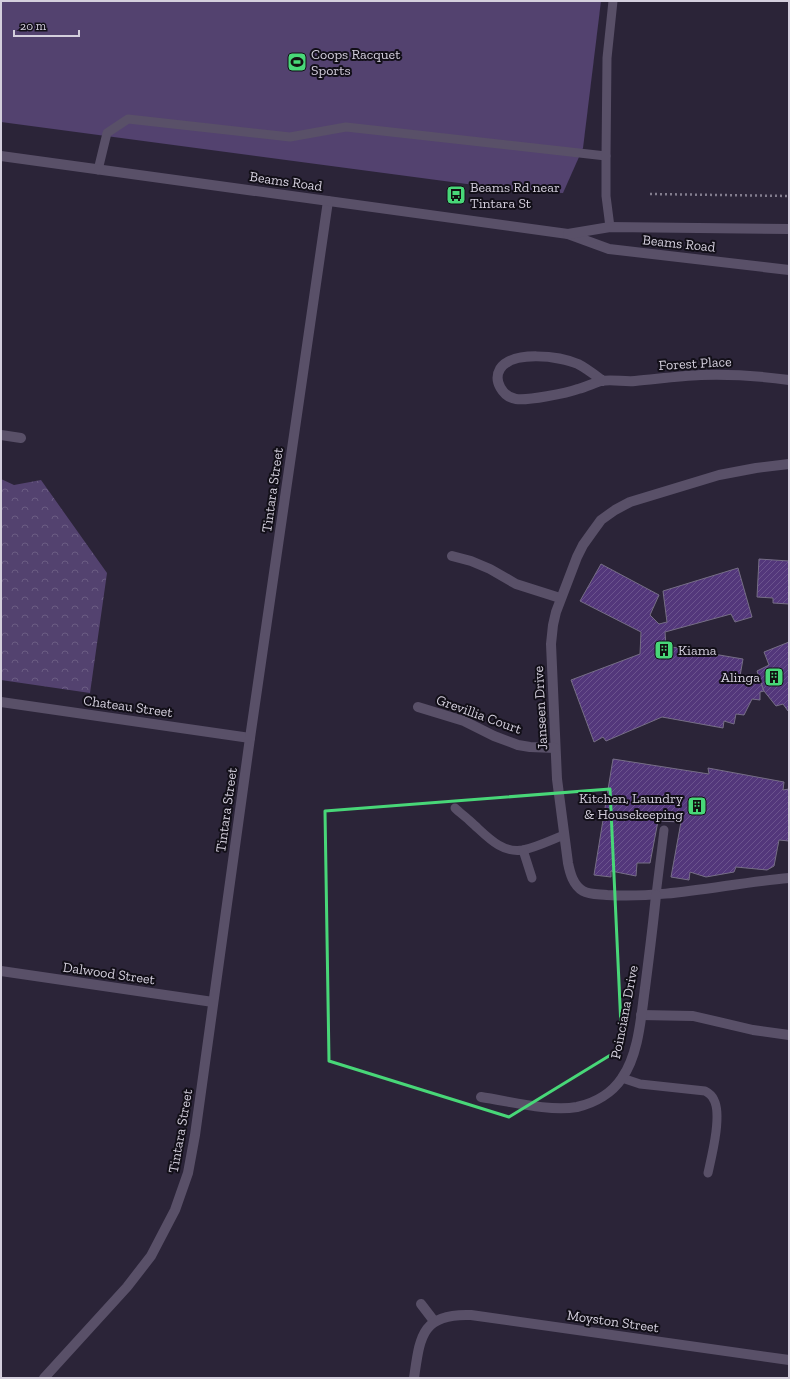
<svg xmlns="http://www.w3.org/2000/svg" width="790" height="1379" font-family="'Zilla Slab',serif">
  <defs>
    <pattern id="park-crowns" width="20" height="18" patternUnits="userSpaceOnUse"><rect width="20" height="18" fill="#53426f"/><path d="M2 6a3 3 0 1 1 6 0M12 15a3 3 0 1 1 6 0" fill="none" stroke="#6b5c83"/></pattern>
    <pattern id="building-hatch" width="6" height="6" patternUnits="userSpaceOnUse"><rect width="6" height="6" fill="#53377b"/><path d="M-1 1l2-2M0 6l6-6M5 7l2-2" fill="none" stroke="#6b538d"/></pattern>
  </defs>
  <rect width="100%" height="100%" fill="#2b2438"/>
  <path fill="#53426f" d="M1 1H601L583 148 563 193 526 192 1 122Z"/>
  <path fill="url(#park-crowns)" d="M1 479 14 485 41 480 107 573 90 693 1 680Z"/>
  <g fill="url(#building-hatch)" stroke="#766e86">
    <path d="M759 559 789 561V604L773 603V598L757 597Z"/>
    <path d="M601 564 659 595 650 615 659 624 667 622 663 591 738 568 752 617 735 622 731 614 665 632 666 646 743 659 740 676 745 677V681L761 683 764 691 760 692V700L752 699 744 715 736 714 734 724 724 721 723 728 662 717 606 741 603 737 594 742 571 680 640 654 641 632 580 601Z"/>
    <path d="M789 642V711H788L783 704 776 706 764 691 757 671 769 665 764 652Z"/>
    <path d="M613 759 709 774 708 768 784 782 783 790 789 789V841L779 840 774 866 767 870 736 867 734 872 706 877 690 872 689 880 671 877 681 822 658 821 650 863H637L636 876 611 871V877L594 875Z"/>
  </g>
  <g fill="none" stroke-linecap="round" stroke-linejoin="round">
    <path stroke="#837d8e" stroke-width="2.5" stroke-dasharray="2 3" stroke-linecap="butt" d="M650 194 789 196"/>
    <g stroke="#595068" stroke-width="9">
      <path d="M98 170 107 133 128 119 290 137 346 127 606 156"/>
      <path d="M610 227 606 196V156L607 58 613 1"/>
      <path d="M455 808C460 813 466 817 471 822 486 835 501 854 523 850 537 847 551 840 564 835"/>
      <path d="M523 850 532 878"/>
      <path d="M656 895 664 830"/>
      <path d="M622 1078 640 1084 705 1091C709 1093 712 1095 714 1100 722 1115 712 1155 708 1173"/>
    </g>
    <g stroke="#595068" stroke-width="10">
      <path d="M603 381C595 375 586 368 578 364 560 356 512 350 500 369 493 381 503 397 516 399 527 401 567 393 578 389 586 387 594 383 601 381 612 379 624 382 635 381 657 379 679 376 701 375 731 374 760 376 789 380"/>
      <path d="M1 435 21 438"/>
      <path d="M789 464 756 468 719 475 630 502 615 510 601 520 593 531 583 545 577 557 556 612 553 625 551 644 557 779 568 863C570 873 573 885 583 891 590 895 600 894 607 895 667 899 729 883 789 878"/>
      <path d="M452 556 471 561 490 569 516 584 560 598"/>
      <path d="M1 702 250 738"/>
      <path d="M418 707 464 721 494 736 518 745 530 747 555 748"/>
      <path d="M1 971 213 1002"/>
      <path d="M641 1015 693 1016 753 1030 789 1035"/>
      <path d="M481 1097C509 1101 549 1112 577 1107 595 1103 612 1093 622 1078 639 1054 641 1016 645 988 649 957 653 926 656 895"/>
      <path d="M421 1304 434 1321"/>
      <path d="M44 1378 127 1287 151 1256 175 1210 188 1173 195 1135 250 738 328 201"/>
      <path d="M414 1378C420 1337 421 1313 471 1315L789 1360"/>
    </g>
    <g stroke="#595068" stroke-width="10">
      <path d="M1 156 568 234 609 249 789 270"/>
      <path d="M568 234 610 227 789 229"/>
    </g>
  </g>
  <path fill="none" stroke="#48d778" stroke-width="3" stroke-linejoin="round" d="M610 789 622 1048 509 1117 329 1061 325 811Z"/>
  <defs>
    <symbol id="stadium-square" viewBox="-11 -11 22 22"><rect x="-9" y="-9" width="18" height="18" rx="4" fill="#48d778" stroke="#120f18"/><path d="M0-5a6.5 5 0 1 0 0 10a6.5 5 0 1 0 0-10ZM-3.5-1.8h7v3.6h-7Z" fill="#111"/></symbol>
    <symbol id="bus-square" viewBox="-11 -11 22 22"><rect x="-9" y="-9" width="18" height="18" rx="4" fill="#48d778" stroke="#120f18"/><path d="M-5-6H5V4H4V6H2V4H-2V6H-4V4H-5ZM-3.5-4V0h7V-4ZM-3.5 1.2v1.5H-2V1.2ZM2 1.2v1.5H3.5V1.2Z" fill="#111"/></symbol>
    <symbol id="building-square" viewBox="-11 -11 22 22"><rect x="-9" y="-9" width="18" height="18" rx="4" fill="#48d778" stroke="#120f18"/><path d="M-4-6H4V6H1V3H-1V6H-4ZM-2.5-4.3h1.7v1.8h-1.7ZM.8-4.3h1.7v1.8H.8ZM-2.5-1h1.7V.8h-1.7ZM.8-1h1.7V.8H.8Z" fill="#111"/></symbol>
  </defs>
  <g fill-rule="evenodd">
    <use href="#stadium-square" x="286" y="51" width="22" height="22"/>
    <use href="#bus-square" x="445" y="184" width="22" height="22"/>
    <use href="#building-square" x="653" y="639" width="22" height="22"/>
    <use href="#building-square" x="763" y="666" width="22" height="22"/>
    <use href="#building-square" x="686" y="795" width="22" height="22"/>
  </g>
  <g text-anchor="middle" stroke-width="4" stroke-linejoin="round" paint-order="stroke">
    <g font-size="14" fill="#d4cfdd" stroke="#120f18" text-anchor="start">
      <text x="311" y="59">Coops Racquet<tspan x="311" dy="16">Sports</tspan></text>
      <text x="470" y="192">Beams Rd near<tspan x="470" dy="16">Tintara St</tspan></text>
      <text x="678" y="655">Kiama</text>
      <text x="760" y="682" text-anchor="end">Alinga</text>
      <text x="683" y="803" text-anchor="end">Kitchen, Laundry<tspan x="683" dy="16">&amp; Housekeeping</tspan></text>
    </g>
    <g font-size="14" fill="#d4cfdd" stroke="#120f18">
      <text transform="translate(286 181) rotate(8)" y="5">Beams Road</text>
      <text transform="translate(679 243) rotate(6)" y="5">Beams Road</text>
      <text transform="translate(695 363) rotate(-3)" y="5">Forest Place</text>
      <text transform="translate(272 490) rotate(-82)" y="5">Tintara Street</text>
      <text transform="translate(128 706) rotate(8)" y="5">Chateau Street</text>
      <text transform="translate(540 708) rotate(-93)" y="5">Janseen Drive</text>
      <text transform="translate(479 714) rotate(20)" y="5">Grevillia Court</text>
      <text transform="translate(226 810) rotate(-82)" y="5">Tintara Street</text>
      <text transform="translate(109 973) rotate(8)" y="5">Dalwood Street</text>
      <text transform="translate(624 1012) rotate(-79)" y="5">Poinciana Drive</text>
      <text transform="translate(180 1131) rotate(-80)" y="5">Tintara Street</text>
      <text transform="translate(613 1321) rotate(8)" y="5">Moyston Street</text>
    </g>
  </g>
  <rect width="790" height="1379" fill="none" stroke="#d4cfdd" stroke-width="4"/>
  <path d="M14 30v6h65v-6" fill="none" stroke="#d4cfdd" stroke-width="2"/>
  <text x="20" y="30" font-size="12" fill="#d4cfdd" stroke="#120f18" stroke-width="3" paint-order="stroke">20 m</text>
</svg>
